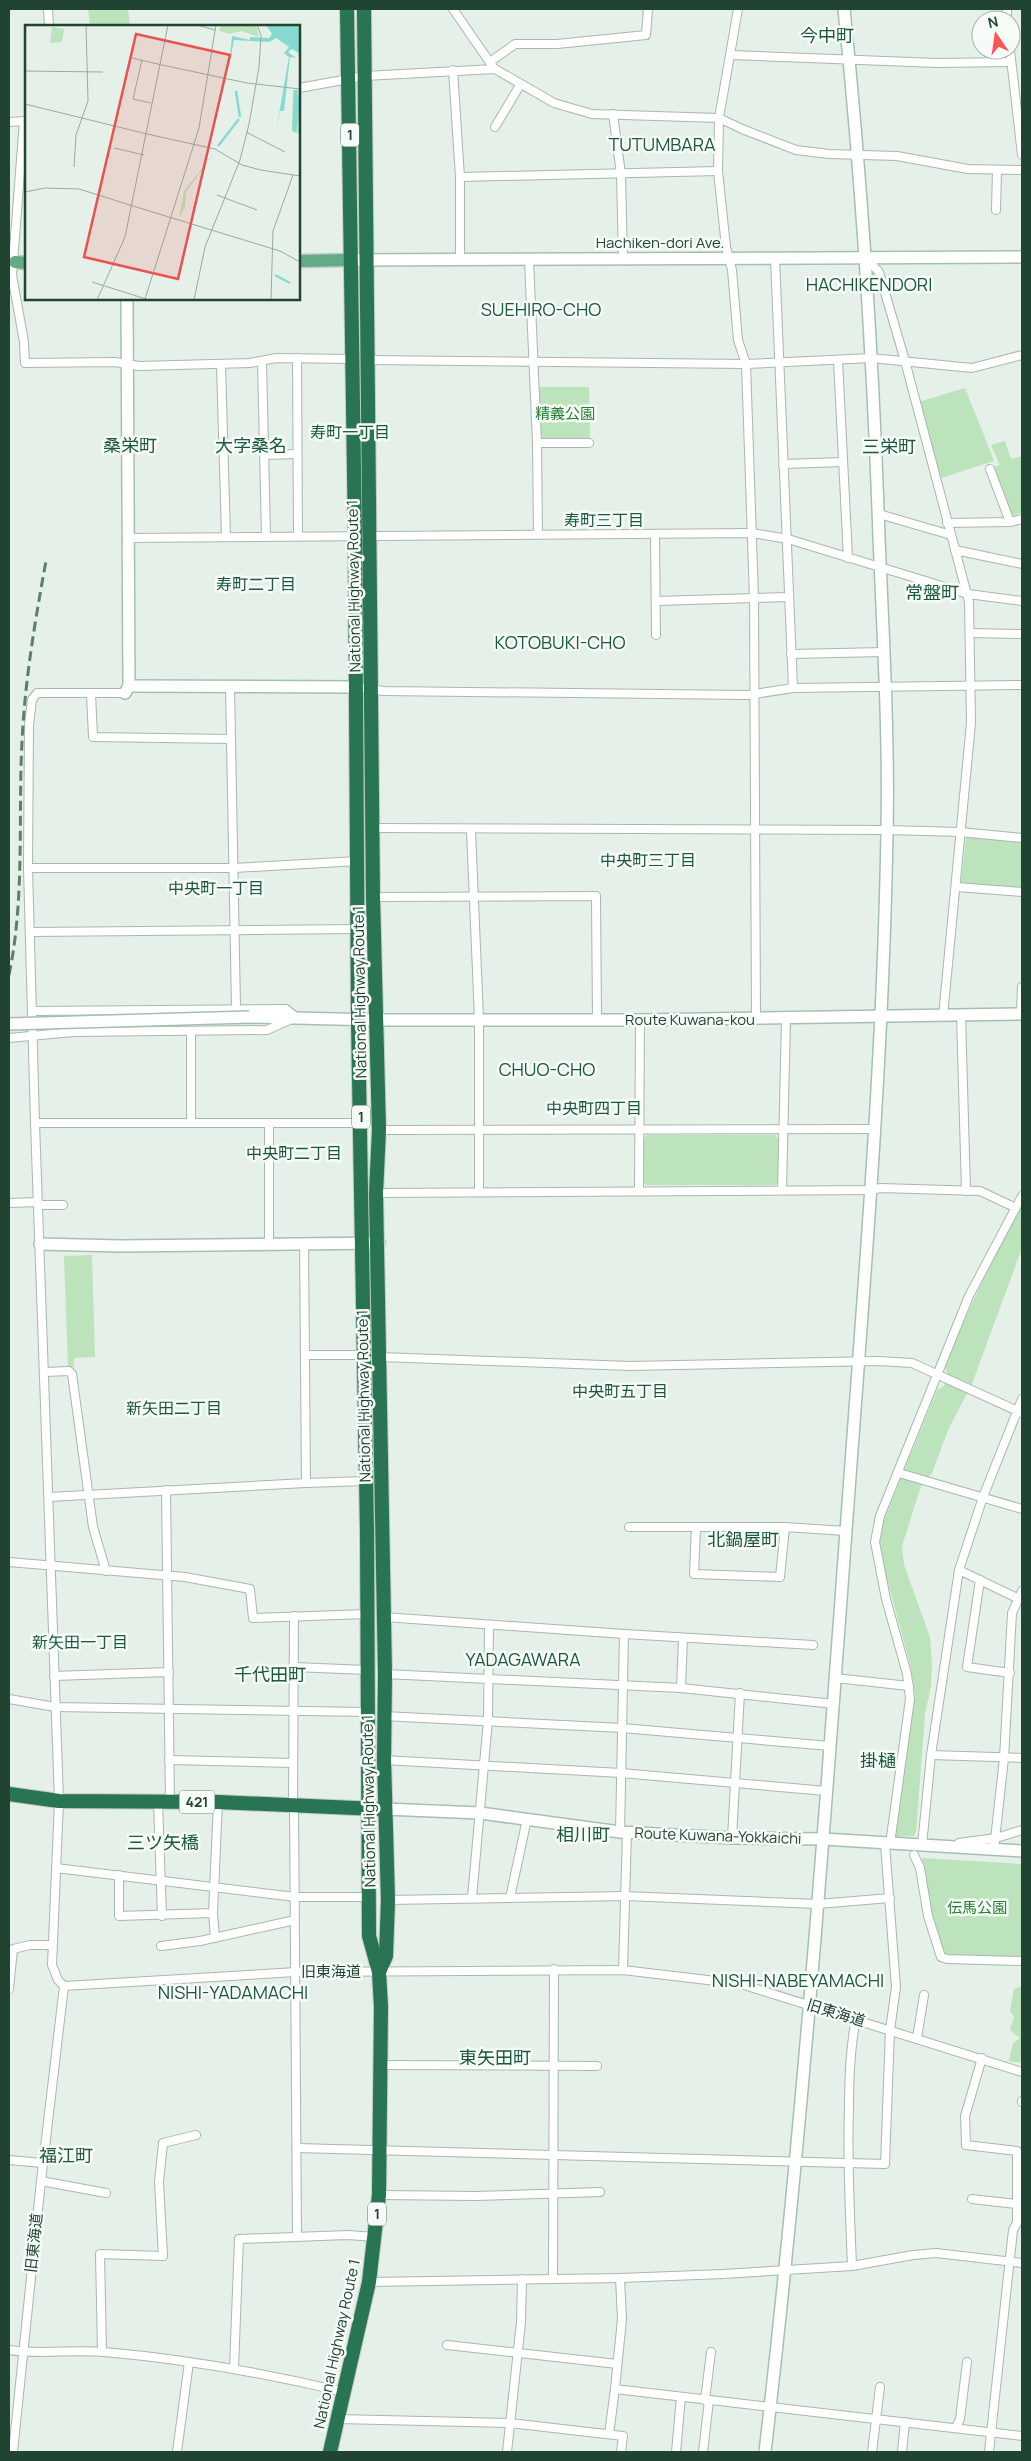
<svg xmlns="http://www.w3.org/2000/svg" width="1031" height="2461" font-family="Manrope,'Noto Sans JP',sans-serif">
  <rect width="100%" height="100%" fill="#e5f0e8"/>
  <g fill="#bce3bc">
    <path d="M88 9H128L130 26H90Z"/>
    <path d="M539 387H589L590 441H541Z"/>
    <path d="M965 388 994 461 938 479 918 402Z"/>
    <path d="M1005 441 1011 459 1022 456V513L1011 516 994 467 1000 465 991 445Z"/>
    <path d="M966 837 1022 842V889L961 883Z"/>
    <path d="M647 1135H775L779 1139 778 1183 774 1185H647L644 1183V1139Z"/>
    <path d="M1022 1205V1248L972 1384 948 1430 932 1473 921 1486 902 1546 904 1565 930 1637 932 1664 931 1686 925 1714 916 1832 914 1836 895 1837 904 1757 915 1695 911 1668 882 1560 879 1543 881 1528 937 1390 944 1386 947 1374 945 1365C969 1310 992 1257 1022 1205Z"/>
    <path d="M92 1255 95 1357 74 1358V1367H68L64 1256Z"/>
    <path d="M922 1858 1022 1864V1957L945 1955 930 1907Z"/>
    <path d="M1022 1986V2063L1009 2061 1013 2043 1020 2038 1010 2030 1014 2017 1010 2011 1014 1989Z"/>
  </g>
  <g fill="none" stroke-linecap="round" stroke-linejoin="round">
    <defs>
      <g id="street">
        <path d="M48 9 49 26"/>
        <path d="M453 9 493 67"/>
        <path d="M738 9 719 118 718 171 726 247 732 270 738 340 746 364 754 598 756 1019"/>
        <path d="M1007 9V20"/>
        <path d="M1010 50 1022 155"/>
        <path d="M731 55 937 63 1011 62"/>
        <path d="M490 62 515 44H557L646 35 648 9"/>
        <path d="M453 70 460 177V260"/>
        <path d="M299 88 365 76 495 69 554 103 592 114 719 118 742 129 796 150 829 154 897 156 968 169 1022 170"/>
        <path d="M613 114 621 174 623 259"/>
        <path d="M24 121 12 275 24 342 25 363 115 362 139 366 250 363 276 358 352 359"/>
        <path d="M9 122 26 121"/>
        <path d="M495 127 520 85"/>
        <path d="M460 177 718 171"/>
        <path d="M996 210 997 170"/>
        <path d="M866 258 879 272 905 361 969 602 971 723 943 1016"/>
        <path d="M775 259 793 688"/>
        <path d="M529 260 537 443 538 534"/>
        <path d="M297 358 298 536"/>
        <path d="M368 360 746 364 871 358 972 368 1022 355"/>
        <path d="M838 360 848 558"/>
        <path d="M262 361 266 537"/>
        <path d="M221 364 226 537"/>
        <path d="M537 443H589"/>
        <path d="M264 455 297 454"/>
        <path d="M783 464 843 462"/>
        <path d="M990 469 1010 522"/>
        <path d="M879 514 951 535"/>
        <path d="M947 523 1010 522 1022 519"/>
        <path d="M655 534 656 635"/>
        <path d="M128 538 752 533 788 539 968 594 1022 601"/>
        <path d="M955 550 1022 564"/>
        <path d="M656 601 788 597"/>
        <path d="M970 633 1022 634"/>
        <path d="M791 654 884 652"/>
        <path d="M230 687 236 1008"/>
        <path d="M356 687 384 691 748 695 793 688 1022 685"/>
        <path d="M125 693H37L32 700 29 725 28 868 35 1123H361"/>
        <path d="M91 694 93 737 231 739"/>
        <path d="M374 828 887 830 960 832 1022 838"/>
        <path d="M471 830 479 1019V1191"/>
        <path d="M28 868H234L358 861"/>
        <path d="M957 887 1022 892"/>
        <path d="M373 897 596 896 597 1020"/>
        <path d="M30 932 358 929"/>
        <path d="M1021 1014 1022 987"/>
        <path d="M961 1015 966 1191"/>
        <path d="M9 1038 73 1032 267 1030 296 1017 286 1009 32 1011"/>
        <path d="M35 1123 59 1801 52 1965 58 1980 64 1986"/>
        <path d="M191 1123V1032"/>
        <path d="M379 1130 873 1129"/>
        <path d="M639 1190 640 1020"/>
        <path d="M782 1190 786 1019"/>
        <path d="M376 1193 870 1190 881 1188 980 1191 1014 1207"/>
        <path d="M9 1203 38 1202"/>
        <path d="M38 1205H63"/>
        <path d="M269 1244V1124"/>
        <path d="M306 1355H364"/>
        <path d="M380 1357 630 1366 879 1361 912 1363 1022 1413"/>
        <path d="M45 1372 69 1371 72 1374 93 1527 106 1571"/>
        <path d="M899 1473 1022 1509"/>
        <path d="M306 1483 366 1481"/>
        <path d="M166 1490 170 1802"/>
        <path d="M49 1497 306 1483 304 1243"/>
        <path d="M629 1527H785"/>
        <path d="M696 1527 694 1574 780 1577 785 1527 846 1531"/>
        <path d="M9 1562 185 1577 250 1589 253 1618 367 1614"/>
        <path d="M959 1570 1019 1599"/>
        <path d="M980 1580 967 1667 1010 1673"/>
        <path d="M384 1617 624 1634 813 1645"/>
        <path d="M294 1667 367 1670"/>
        <path d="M385 1674 681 1688 834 1704"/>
        <path d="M54 1676 169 1672"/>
        <path d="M835 1678 909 1686"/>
        <path d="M681 1688 683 1638"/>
        <path d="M9 1699 55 1707 368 1712"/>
        <path d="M383 1716 622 1728 830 1746"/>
        <path d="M931 1755 1022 1758"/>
        <path d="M169 1760 293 1763"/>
        <path d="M384 1760 621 1773 826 1791"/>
        <path d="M158 1802 162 1916"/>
        <path d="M293 1805 294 1616"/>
        <path d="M294 1805 297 2236"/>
        <path d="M620 1832 624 1634"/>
        <path d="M732 1838 740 1693"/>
        <path d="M959 1843 996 1838 1022 1830"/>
        <path d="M890 1844 910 1699 907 1674 886 1599 875 1542 880 1516 969 1296 1022 1196"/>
        <path d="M922 1845 931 1755 959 1570 983 1497 1022 1399"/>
        <path d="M994 1849 1004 1758 1012 1613 1022 1591"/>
        <path d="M914 1855 920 1868 928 1916 941 1957 947 1959 1022 1961"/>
        <path d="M56 1868 295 1897H370"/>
        <path d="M119 1875V1916L213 1913 218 1802"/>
        <path d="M472 1898 488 1720 489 1625"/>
        <path d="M510 1898 527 1819"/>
        <path d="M388 1900 625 1896 818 1904 890 1898"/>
        <path d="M213 1913 215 1938"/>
        <path d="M161 1946 200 1941 295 1920"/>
        <path d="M623 1970 627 1832"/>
        <path d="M64 1986 296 1972 623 1970 741 1984 1022 2072"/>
        <path d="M9 1989 13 1949 30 1945H52"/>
        <path d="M917 2038 924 1995"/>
        <path d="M982 2058 965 2116 966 2145 1017 2151V2223L1013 2230 989 2452"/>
        <path d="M380 2065 597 2066"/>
        <path d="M1022 2102V2101"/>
        <path d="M297 2148 885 2164 890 2030 896 1987 885 1844"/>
        <path d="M9 2160 43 2163"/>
        <path d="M41 2181 106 2193"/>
        <path d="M379 2195 476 2196 600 2192"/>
        <path d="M972 2199 1016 2204"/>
        <path d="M852 2266C850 2213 847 2160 849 2107 849 2077 850 2048 856 2019"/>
        <path d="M620 2278 622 2319 615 2389 1022 2436"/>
        <path d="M553 2279 554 1969"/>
        <path d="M369 2282 620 2278 723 2274 852 2266 913 2255 936 2253 1022 2263"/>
        <path d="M447 2345 617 2364"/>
        <path d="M9 2350C40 2355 72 2349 104 2352 185 2359 265 2373 344 2392"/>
        <path d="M102 2351 100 2254 163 2256 159 2182 163 2143 196 2135"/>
        <path d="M234 2368 239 2239 348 2235 375 2237"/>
        <path d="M705 2400 711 2352"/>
        <path d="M338 2419 510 2423 623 2436 621 2452"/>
        <path d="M956 2427 960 2419 967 2362"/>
        <path d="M609 2434 615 2389"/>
        <path d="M13 2452 41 2181 64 1986"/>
        <path d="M177 2452 189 2362"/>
        <path d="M507 2452 521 2322 522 2279"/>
        <path d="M676 2452 681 2397"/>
        <path d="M703 2452 709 2400"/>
        <path d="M872 2452 880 2387"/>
        <path d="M902 2452 905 2422"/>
      </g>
      <g id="secondary">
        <path d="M351 260 1022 257"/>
        <path d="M129 686 356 687"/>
        <path d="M125 693 129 686 127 299"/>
        <path d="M249 1017 377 1020H640L1022 1014"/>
        <path d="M40 1244 120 1246 379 1243"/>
        <path d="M385 1809 480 1813 620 1832 732 1838 823 1839 1022 1851"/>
        <path d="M765 2452C800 2151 823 1848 845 1545 862 1308 883 1070 887 832 889 734 883 635 879 537 873 360 862 184 844 9"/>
      </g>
      <g id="primary">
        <path d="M299 261 351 260"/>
        <path d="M15 262 26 263"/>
      </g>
      <g id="highway">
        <path d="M364 9 373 897 379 1130 376 1193 385 1674 384 1760 388 1900 386 1956 379 1972"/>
        <path d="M9 1794 59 1801 218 1802 377 1809"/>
        <path d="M330 2452 369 2282 379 2195 381 2007 379 1972 369 1936 367 1532 358 1020 355 536 347 9"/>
      </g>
    </defs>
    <use href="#street" stroke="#a6b9ae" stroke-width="10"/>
    <use href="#secondary" stroke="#a5c0b0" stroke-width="14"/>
    <use href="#primary" stroke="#c1cbc6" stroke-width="15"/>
    <use href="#highway" stroke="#c1cbc6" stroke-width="16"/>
    <use href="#street" stroke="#fff" stroke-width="8"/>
    <use href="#secondary" stroke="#fff" stroke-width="11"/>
    <use href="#primary" stroke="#64aa87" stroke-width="12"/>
    <use href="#highway" stroke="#297452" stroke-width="14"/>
    <path stroke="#5c7f6d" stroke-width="3" stroke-dasharray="10 5" stroke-linecap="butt" d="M9 975C25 898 18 819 22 741 25 680 35 621 46 561"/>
    <defs>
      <path id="secondary-bridge" d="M9 1024 249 1017"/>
    </defs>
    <use href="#secondary-bridge" stroke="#a5c0b0" stroke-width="14" stroke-linecap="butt"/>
    <use href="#secondary-bridge" stroke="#fff" stroke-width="11"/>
  </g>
  <g text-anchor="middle" stroke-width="5" stroke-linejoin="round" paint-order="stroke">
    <g fill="#f6fbf7" stroke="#617b6d" stroke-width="1">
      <rect x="341" y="123.5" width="18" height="23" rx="4"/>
      <rect x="352" y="1105.5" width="18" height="23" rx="4"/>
      <rect x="179.5" y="1790.5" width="35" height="23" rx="4"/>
      <rect x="368" y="2202.5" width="18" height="23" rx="4"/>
    </g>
    <g font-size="14" font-weight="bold" fill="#214432">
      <text x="350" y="140">1</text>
      <text x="361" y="1122">1</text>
      <text x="197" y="1807">421</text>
      <text x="377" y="2219">1</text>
    </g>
    <g font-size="15" fill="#214432" stroke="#f6fbf7">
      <text x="660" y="248">Hachiken-dori Ave.</text>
      <text transform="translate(354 586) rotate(-91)" y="5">National Highway Route 1</text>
      <text transform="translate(360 992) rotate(-91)" y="5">National Highway Route 1</text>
      <text x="690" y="1025">Route Kuwana-kou</text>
      <text transform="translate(364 1396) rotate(-91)" y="5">National Highway Route 1</text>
      <text transform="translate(369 1801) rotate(-91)" y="5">National Highway Route 1</text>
      <text transform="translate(718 1836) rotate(2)" y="5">Route Kuwana-Yokkaichi</text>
      <text x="331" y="1977">旧東海道</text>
      <text transform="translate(836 2013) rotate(17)" y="5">旧東海道</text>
      <text transform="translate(34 2243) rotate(-84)" y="5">旧東海道</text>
      <text transform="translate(337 2344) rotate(-78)" y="5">National Highway Route 1</text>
    </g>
    <g font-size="15" fill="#268032" stroke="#f6fbf7">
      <text x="565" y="419">精義公園</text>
      <text x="977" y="1913">伝馬公園</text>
    </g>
    <g font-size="16" fill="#1a593a" stroke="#f6fbf7">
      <text x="350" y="438">寿町一丁目</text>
      <text x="604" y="526">寿町三丁目</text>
      <text x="256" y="590">寿町二丁目</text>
      <text x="648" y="866">中央町三丁目</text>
      <text x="216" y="894">中央町一丁目</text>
      <text x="594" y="1114">中央町四丁目</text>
      <text x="294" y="1159">中央町二丁目</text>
      <text x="620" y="1397">中央町五丁目</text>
      <text x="174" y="1414">新矢田二丁目</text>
      <text x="80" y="1648">新矢田一丁目</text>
    </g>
    <g font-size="18" fill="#1a593a" stroke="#f6fbf7">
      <text x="827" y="42">今中町</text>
      <text x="662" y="151">TUTUMBARA</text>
      <text x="869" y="291">HACHIKENDORI</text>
      <text x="541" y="316">SUEHIRO-CHO</text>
      <text x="130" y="452">桑栄町</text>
      <text x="251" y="452">大字桑名</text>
      <text x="889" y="453">三栄町</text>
      <text x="932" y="599">常盤町</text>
      <text x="560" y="649">KOTOBUKI-CHO</text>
      <text x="547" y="1076">CHUO-CHO</text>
      <text x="743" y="1546">北鍋屋町</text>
      <text x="523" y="1666">YADAGAWARA</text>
      <text x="270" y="1681">千代田町</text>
      <text x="878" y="1767">掛樋</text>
      <text x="583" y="1841">相川町</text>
      <text x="163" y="1849">三ツ矢橋</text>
      <text x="798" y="1987">NISHI-NABEYAMACHI</text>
      <text x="233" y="1999">NISHI-YADAMACHI</text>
      <text x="495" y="2064">東矢田町</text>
      <text x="66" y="2162">福江町</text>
    </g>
  </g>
  <g transform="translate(25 25)">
    <rect width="275" height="275" fill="#e5f0e8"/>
    <path d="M196 0H231L234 12 216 6 205 9 194 6ZM27 2 39 4 37 17 25 18ZM268 65H275V109L267 106ZM191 126 161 167 160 181 154 194 159 166Z" fill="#bce3bc"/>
    <path d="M241 0H275V29L267 24 263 27 271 33 265 32 259 86H255L251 106 264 32 259 28 264 22 251 13 244 17 209 15 204 41 207 11 225 15V12L244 13 247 9ZM269 65H272L275 80 271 107 275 109 267 106Z" fill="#87dad2"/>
    <path fill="none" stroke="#87dad2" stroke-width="2.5" d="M211 66 215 92M193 121 214 94M250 250 265 258"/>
    <path fill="none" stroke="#97ab9f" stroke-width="1" d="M172 0 190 5M107 33 137 40M137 40 222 58 275 64M0 46 78 47M108 74 117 35M108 74 126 78M0 79 122 109M221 107 260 127M122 109 190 124 217 140 236 145 275 151M89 123 119 130M49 142 51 110 63 76 61 0M0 167 20 163 54 164 108 181M192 170 232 185M108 181 255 226 275 237M67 257 121 274M120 274 174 103 191 0M72 275 100 212 143 0M169 275 180 222 215 135 224 99 234 42 236 10 232 0M246 275 248 206 268 150"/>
    <path fill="#e95251" fill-opacity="0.15" stroke="#e95251" stroke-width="2.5" d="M111 9 205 30 153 254 59 232Z"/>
    <rect width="275" height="275" fill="none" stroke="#214432" stroke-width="2.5"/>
  </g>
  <rect width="1031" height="2461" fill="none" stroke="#214432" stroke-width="20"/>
  <g transform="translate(996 35) rotate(347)"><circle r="24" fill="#f6fbf7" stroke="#a1b2a8"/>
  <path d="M0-4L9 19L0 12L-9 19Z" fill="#ff5354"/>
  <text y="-8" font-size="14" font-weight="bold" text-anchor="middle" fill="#214432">N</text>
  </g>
</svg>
